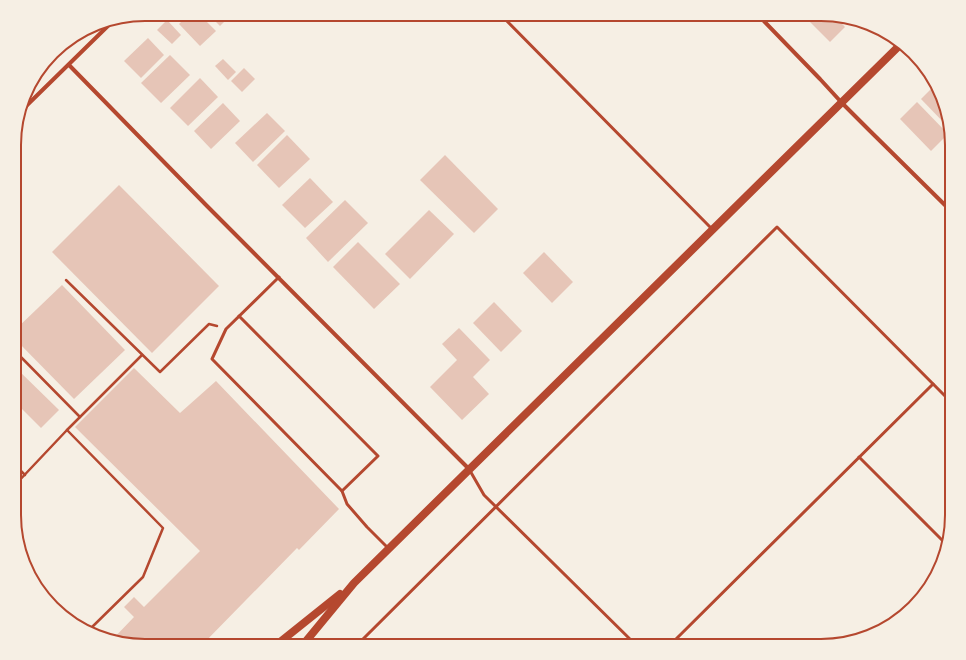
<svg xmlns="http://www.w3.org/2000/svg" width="966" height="660" font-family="'Open Sans',sans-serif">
  <rect width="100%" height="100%" fill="#f6efe4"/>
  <g fill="#e6c5b7">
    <path d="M189 14H199L216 31 200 46 179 24Z"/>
    <path d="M208 14H232L220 26Z"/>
    <path d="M808 14 834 15 845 27 830 42 805 17Z"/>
    <path d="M840 16 853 19 848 24Z"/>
    <path d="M167 20 181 35 172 44 157 30Z"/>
    <path d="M148 38 164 55 141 78 124 61Z"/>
    <path d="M170 55 190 75 161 103 141 83Z"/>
    <path d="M223 59 236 72 228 80 215 66Z"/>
    <path d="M244 68 255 79 242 92 231 81Z"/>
    <path d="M200 78 218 97 188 126 170 108Z"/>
    <path d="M936 84 938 87 950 129 921 99Z"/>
    <path d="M917 102 948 134 931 151 900 119Z"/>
    <path d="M223 103 240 121 211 149 194 131Z"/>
    <path d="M267 113 285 131 253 162 235 143Z"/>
    <path d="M287 135 310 159 279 188 257 165Z"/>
    <path d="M445 155 498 209 474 233 420 180Z"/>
    <path d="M310 178 333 202 305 228 282 205Z"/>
    <path d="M119 185 219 286 152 353 52 252Z"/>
    <path d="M345 200 368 223 328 262 306 238Z"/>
    <path d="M429 210 454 234 410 279 385 254Z"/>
    <path d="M358 242 400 284 374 309 333 267Z"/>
    <path d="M544 252 573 282 552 303 523 273Z"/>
    <path d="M62 285 125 350 74 399 15 339V330Z"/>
    <path d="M494 302 522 331 501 352 473 323Z"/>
    <path d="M459 328 490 360 473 377 489 394 462 420 430 387 457 360 442 344Z"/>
    <path d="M15 367 59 410 41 428 15 402Z"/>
    <path d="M134 368 180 413 216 381 339 509 299 550 297 548 201 646H136L111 641 134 617 124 607 134 597 144 607 200 551 75 427Z"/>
  </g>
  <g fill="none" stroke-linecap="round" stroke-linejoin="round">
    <g stroke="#b5482f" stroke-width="2.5">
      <path d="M66 280 160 372 209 324 217 326"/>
      <path d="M15 351 80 417"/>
      <path d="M67 430 163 528 143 577 88 631"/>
      <path d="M15 465 25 475"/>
      <path d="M15 485 67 430 142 355"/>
    </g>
    <g stroke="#b5482f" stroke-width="3">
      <path d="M500 14 712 229"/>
      <path d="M279 277 226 329 212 359 342 491 347 504 367 527 388 548"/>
      <path d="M239 316 378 456 342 491"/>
      <path d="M859 457 947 545"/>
      <path d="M469 469 484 495 637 646"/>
      <path d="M356 646 777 227 952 403"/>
      <path d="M669 646 933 384"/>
    </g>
    <g stroke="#b5482f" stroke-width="4">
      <path d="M757 14 820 79 842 103 869 130 952 212"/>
      <path d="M69 65 207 206 469 469"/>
      <path d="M19 113 114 20"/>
    </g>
    <g stroke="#b5482f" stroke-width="8">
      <path d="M275 646 340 594"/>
      <path d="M302 646 354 583 902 43"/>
    </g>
  </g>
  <path d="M0 0H966V660H0ZM145 21H821A124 124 0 0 1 945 145V515A124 124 0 0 1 821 639H145A124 124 0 0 1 21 515V145A124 124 0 0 1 145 21Z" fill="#f6efe4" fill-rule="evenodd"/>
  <path fill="none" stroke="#b5482f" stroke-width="2" d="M145 21H821A124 124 0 0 1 945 145V515A124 124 0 0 1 821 639H145A124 124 0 0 1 21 515V145A124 124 0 0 1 145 21Z"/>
</svg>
